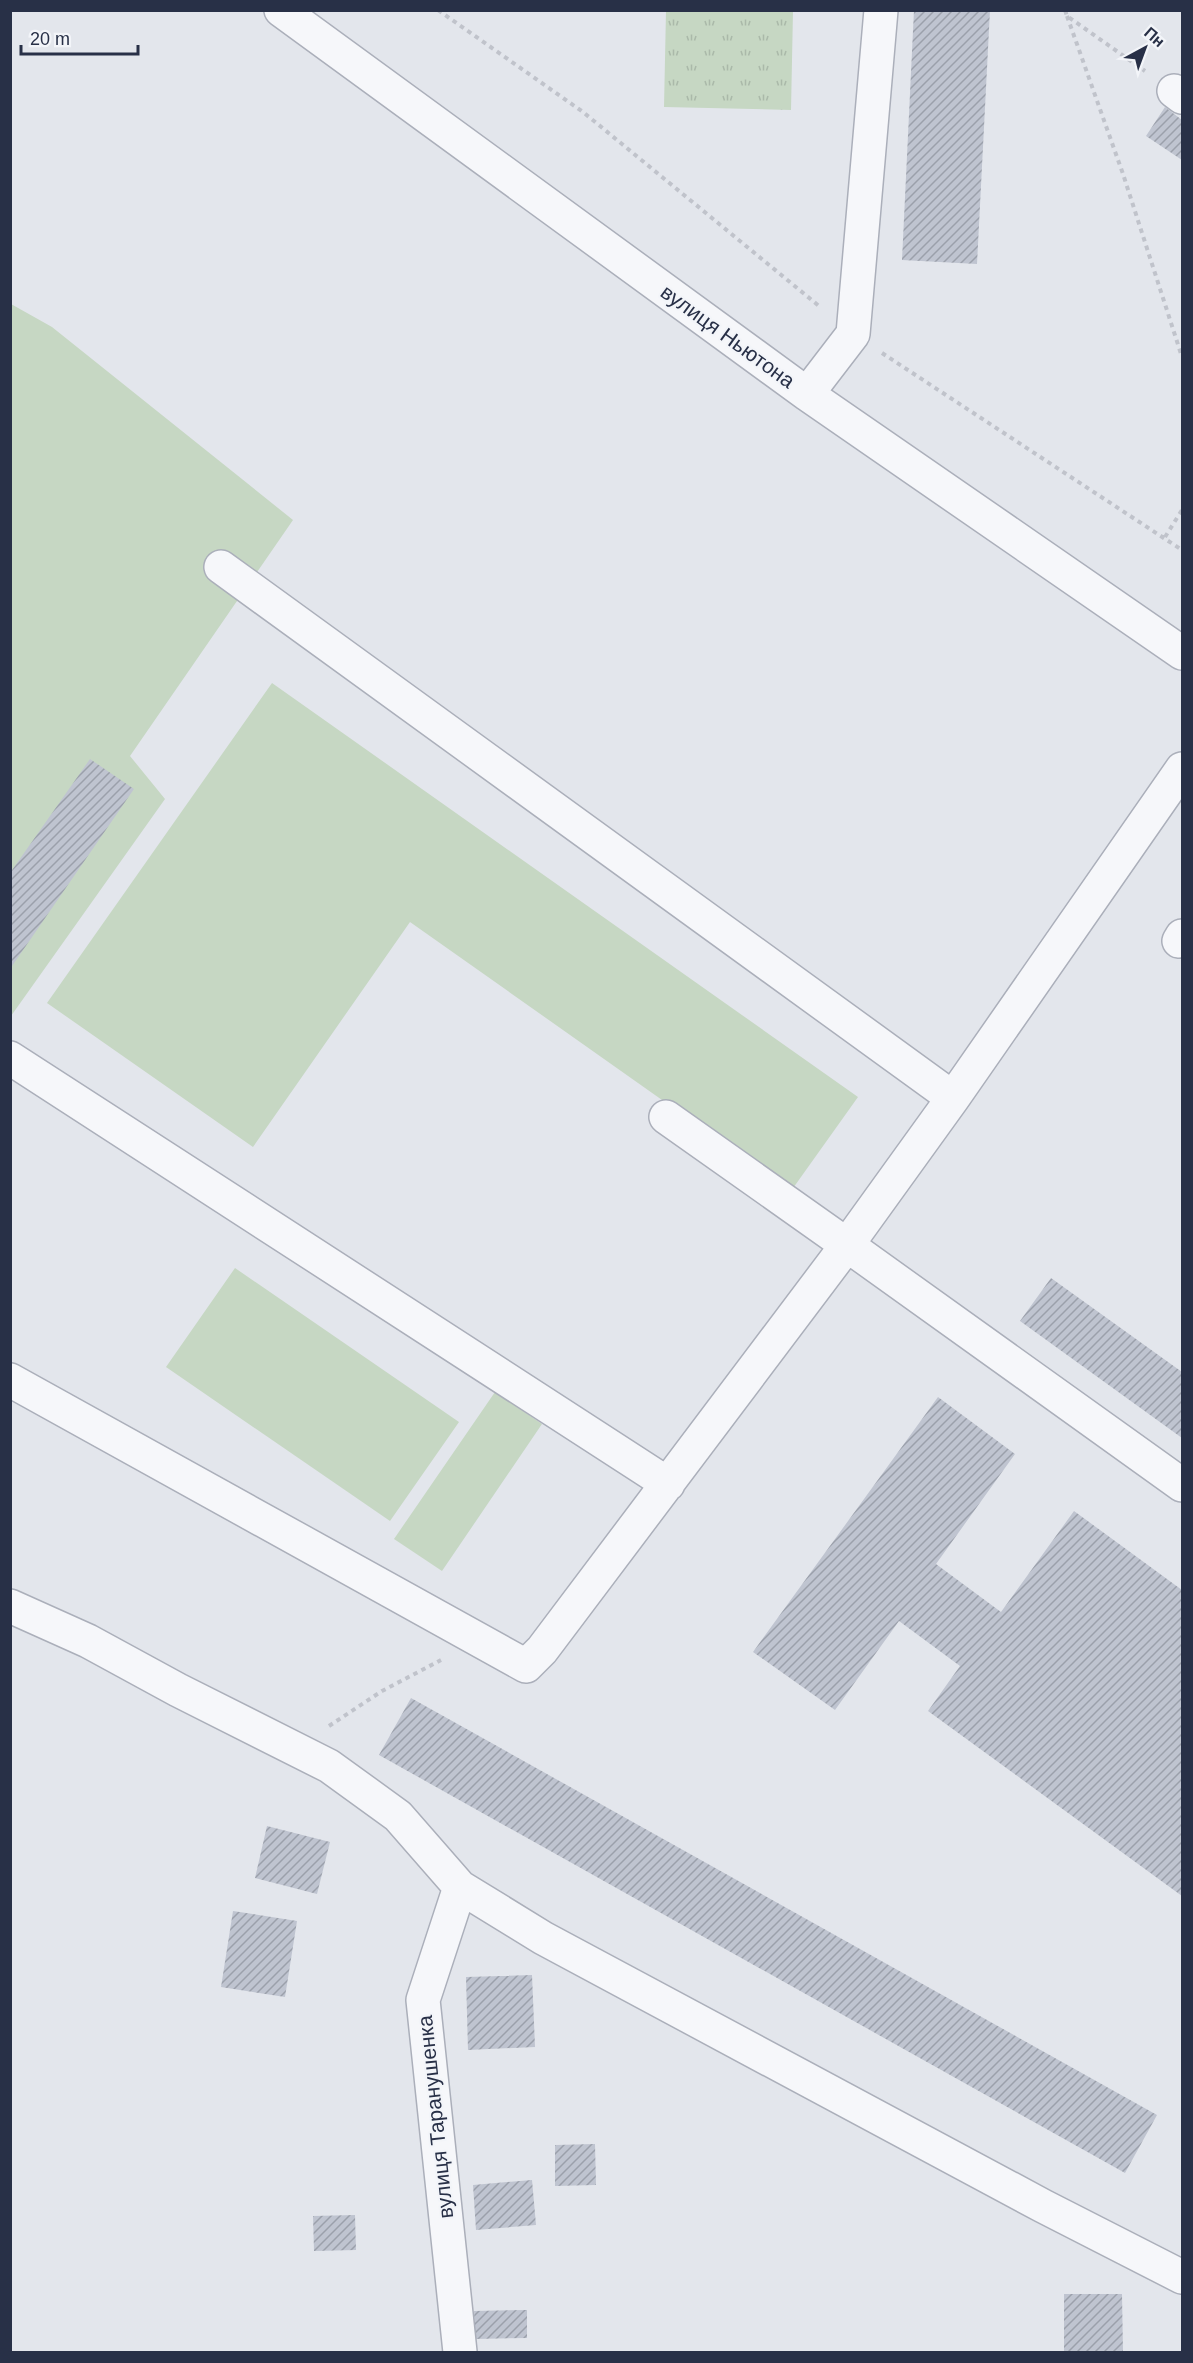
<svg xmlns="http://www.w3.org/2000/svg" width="1193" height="2363" font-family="Helvetica,sans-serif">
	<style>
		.grass { fill: #c6d7c3 }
		.park { fill: url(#park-tufts) }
		.building { fill: url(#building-hatch) }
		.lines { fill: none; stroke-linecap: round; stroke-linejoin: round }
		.minor-casing { stroke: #abafba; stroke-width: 36 }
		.path { stroke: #c0c3cb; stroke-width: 4; stroke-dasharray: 4.5 4.5; stroke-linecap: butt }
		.minor { stroke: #f6f7fa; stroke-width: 33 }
		.labels { text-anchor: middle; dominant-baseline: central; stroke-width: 4.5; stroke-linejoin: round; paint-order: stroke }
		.street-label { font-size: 21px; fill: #283047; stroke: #f3f5f9 }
	</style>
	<defs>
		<pattern id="park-tufts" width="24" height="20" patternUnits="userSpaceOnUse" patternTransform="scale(1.5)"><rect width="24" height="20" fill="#c6d7c3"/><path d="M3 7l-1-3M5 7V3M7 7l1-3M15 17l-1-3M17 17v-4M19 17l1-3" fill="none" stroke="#aab9a9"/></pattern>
		<pattern id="building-hatch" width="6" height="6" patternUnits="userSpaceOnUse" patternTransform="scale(1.5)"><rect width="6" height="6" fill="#bfc4d0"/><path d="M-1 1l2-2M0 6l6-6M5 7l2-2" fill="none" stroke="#9ba0ab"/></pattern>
	</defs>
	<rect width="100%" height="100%" fill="#e3e6ec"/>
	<path class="grass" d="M11 304 52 327 293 520 130 756 165 799 11 1016Z
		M272 683 858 1097 791 1191 410 922 253 1147 47 1003Z
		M235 1268 459 1422 390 1521 166 1367Z
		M495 1392 542 1424 442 1571 394 1539Z"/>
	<path class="park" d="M666 11H793L791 110 664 107Z"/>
	<path class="building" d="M914 10H990L977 264 902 260Z
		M1165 107 1182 120V160L1146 136Z
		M90 759 134 789 10 969V873Z
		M1051 1278 1182 1372V1438L1020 1321Z
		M938 1397 1015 1454 936 1564 1001 1612 1074 1511 1182 1590V1896L928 1711 960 1666 899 1621 835 1710 753 1652Z
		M411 1698 1157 2115 1125 2173 379 1755Z
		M267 1826 330 1842 317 1894 255 1878Z
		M233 1911 297 1921 285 1997 221 1987Z
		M532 1975 535 2047 468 2050 466 1977Z
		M595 2144 596 2185 555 2186V2145Z
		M532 2180 536 2225 476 2230 473 2185Z
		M355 2215 356 2250 314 2251 313 2216Z
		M1064 2294H1122L1123 2352H1064Z
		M527 2310V2338L475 2339 474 2311Z"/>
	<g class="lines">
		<g class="minor-casing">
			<path id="minor" d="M281 10 807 394 1182 653
				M1174 91 1182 97
				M807 394 853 334 881 10
				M221 567 953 1098
				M1179 941 1182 936
				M10 1058 668 1484
				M666 1117 847 1245 953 1098 1182 769
				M10 1380 526 1666 542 1650 847 1245 1182 1485
				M10 1606 88 1641 178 1690 329 1766 398 1816 460 1887 543 1938 1043 2206 1182 2277
				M460 1887 423 2000 460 2352"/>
		</g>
		<path class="path" d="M438 10 583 112 819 306
			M1065 10 1067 16 1145 71
			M1067 16 1123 174 1182 357
			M882 353 1182 550
			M1165 537 1182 510
			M329 1726 382 1691 441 1660"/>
		<use href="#minor" class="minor"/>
	</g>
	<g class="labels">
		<g class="street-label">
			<text transform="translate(728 336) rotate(36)">вулиця Ньютона</text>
			<text transform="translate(435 2117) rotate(-96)">вулиця Таранушенка</text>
		</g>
	</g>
	<rect width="1193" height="2363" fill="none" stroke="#283047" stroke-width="24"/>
	<g transform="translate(1145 48) rotate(41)" stroke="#f3f5f9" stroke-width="4.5" paint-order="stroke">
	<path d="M0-4.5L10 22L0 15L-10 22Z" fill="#283047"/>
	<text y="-9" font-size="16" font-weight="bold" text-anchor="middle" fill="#283047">Пн</text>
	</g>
	<path d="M21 45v9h117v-9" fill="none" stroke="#283047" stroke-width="3"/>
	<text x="30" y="45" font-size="18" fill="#283047" stroke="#f3f5f9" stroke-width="4.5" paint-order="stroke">20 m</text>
</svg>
